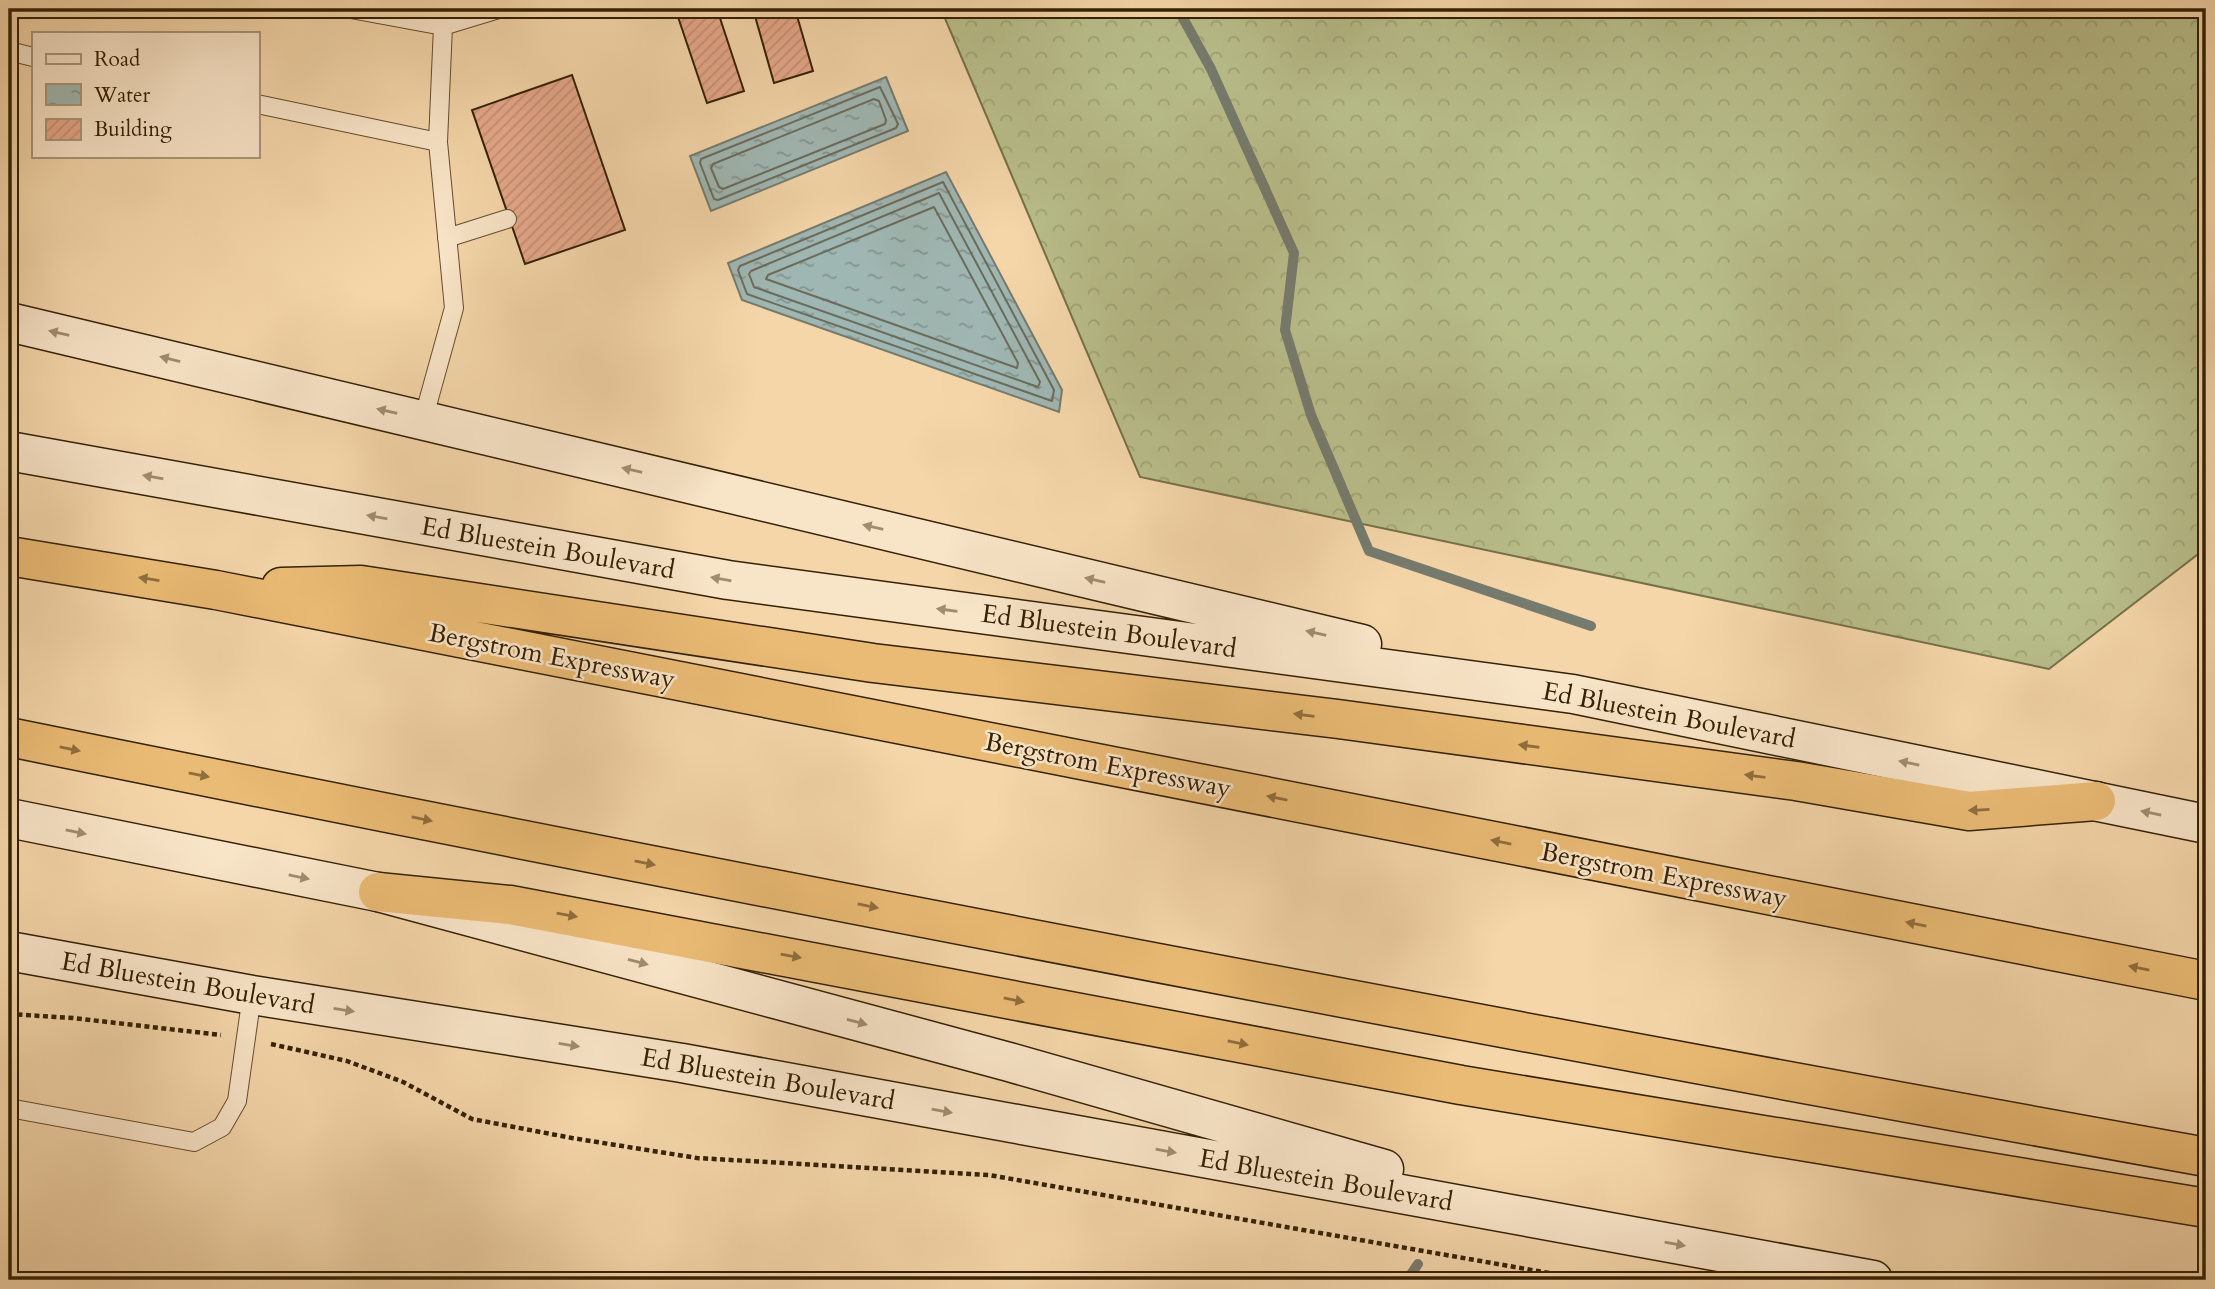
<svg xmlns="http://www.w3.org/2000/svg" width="2215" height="1289" font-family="Cardo,serif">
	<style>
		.forest { fill: url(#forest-crowns); stroke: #767047; stroke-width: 2 }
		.water { fill: url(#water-ripples); stroke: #757b6d; stroke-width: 2 }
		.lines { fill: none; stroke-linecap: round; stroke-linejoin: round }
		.shore { stroke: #6a6c5c; stroke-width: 2 }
		.stream { stroke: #757b6d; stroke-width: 10 }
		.building { fill: url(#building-hatch); stroke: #352104; stroke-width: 2 }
		.service-casing { stroke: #654e2d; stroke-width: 20 }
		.secondary-casing { stroke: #352104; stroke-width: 41 }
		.motorway-casing { stroke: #352104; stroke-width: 41 }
		.path { stroke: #352104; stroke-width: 4.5; stroke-dasharray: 5 3.5; stroke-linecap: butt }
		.service { stroke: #f8e4c7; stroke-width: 18 }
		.secondary { stroke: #f8e4c7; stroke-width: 38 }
		.motorway { stroke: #eabb74; stroke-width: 38 }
		.oneway { fill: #a08c6f }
		.oneway2 { fill: #906e3c }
		.labels { text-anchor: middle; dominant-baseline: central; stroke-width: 5; stroke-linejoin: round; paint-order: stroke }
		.street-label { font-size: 26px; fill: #352104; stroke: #f8e4c7 }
	</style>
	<defs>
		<pattern id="forest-crowns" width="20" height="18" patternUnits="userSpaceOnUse" patternTransform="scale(1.75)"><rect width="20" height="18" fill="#b8be8a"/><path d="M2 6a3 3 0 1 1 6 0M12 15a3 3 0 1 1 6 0" fill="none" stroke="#9fa375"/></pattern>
		<pattern id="water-ripples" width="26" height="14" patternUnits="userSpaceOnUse" patternTransform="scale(1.75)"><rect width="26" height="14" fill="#9fb7b3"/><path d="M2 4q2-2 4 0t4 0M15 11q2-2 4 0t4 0" fill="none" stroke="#82948f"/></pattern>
		<pattern id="building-hatch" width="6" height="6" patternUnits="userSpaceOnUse" patternTransform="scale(1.75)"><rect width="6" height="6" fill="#e5a889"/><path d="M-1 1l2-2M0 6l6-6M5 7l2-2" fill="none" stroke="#c59075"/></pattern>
	</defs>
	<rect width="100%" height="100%" fill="#f4d6a9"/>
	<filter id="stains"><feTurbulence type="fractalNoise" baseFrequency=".00286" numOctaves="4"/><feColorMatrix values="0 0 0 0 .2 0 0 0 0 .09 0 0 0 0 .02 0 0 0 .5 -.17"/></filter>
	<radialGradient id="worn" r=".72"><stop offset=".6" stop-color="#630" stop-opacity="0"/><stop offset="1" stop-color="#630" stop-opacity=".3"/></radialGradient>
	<path class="forest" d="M941 9H2206V548L2049 669 1140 477Z"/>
	<path class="water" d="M886 77 908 131 711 211 690 156Z
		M946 172 1062 390 1059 412 742 300 728 263Z"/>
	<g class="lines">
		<path class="shore" d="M880 87 898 124 896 128 718 200 714 199 700 163 701 159Z
			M874 99 879 101 886 120 885 124 723 189 719 187 711 168 713 164Z
			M943 182 1054 390 1052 401 747 294 738 270 740 266Z
			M939 193 1040 382 1038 387 754 287 749 274 751 271Z
			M934 207 1018 363 1017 368 766 279 768 275Z"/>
		<path class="stream" d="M1178 9 1211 69 1294 253 1285 330 1311 415 1369 551 1591 626
			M1407 1280 1418 1264"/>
	</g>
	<path class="building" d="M702 9H717L744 91 707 103 678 17Z
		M753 9H795L813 71 774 83Z
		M572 75 625 230 525 264 472 110Z"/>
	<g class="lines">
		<g class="service-casing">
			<path id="service" d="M351 9 443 26 499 9
				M9 51 33 57
				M257 104 438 142
				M447 238 507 219
				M423 420 454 308 438 142 443 26
				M9 1108 194 1142 222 1127 237 1101 252 995"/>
		</g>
		<g class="secondary-casing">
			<path id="secondary" d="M9 322 1362 644
				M9 451 728 580 1573 694 2206 824
				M9 818 378 892 1009 1062 1384 1169
				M9 951 252 995 682 1063 1873 1280"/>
		</g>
		<g class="motorway-casing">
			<path id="motorway" d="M9 556 216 590 2206 981
				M281 587 361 585 873 663 1338 719 1796 781 1969 811 2096 801
				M9 737C739 885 1472 1025 2206 1157
				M378 892 510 905 1461 1085 2206 1208"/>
		</g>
		<path class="path" d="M9 1014 73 1018 221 1035
			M271 1044 347 1061 403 1082 472 1119 572 1138 697 1158 989 1175 1589 1280"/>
		<use href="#service" class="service"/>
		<use href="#secondary" class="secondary"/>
		<use href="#motorway" class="motorway"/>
	</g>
	<defs><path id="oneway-solid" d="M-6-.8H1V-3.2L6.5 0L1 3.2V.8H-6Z" transform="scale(1.75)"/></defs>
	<g class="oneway">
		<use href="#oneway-solid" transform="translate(59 333) rotate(-167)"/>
		<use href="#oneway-solid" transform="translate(170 359) rotate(-166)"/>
		<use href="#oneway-solid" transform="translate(387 411) rotate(-167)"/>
		<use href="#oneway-solid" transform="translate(632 470) rotate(-167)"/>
		<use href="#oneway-solid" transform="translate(153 477) rotate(-170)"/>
		<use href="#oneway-solid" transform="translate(377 517) rotate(-170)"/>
		<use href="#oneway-solid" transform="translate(873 527) rotate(-167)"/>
		<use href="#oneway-solid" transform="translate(721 579) rotate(-170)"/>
		<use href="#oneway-solid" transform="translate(1095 580) rotate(-167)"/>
		<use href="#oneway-solid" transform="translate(947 610) rotate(-172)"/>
		<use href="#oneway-solid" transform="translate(1316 633) rotate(-167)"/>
		<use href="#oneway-solid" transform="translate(1909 763) rotate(-168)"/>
		<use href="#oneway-solid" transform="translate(2151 813) rotate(-168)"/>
		<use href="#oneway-solid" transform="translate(76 832) rotate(12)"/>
		<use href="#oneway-solid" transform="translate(299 877) rotate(11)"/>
		<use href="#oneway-solid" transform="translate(638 962) rotate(15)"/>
		<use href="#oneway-solid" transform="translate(344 1010) rotate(9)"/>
		<use href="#oneway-solid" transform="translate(857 1022) rotate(15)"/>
		<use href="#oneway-solid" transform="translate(569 1045) rotate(9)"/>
		<use href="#oneway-solid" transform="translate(942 1111) rotate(10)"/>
		<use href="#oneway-solid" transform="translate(1166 1151) rotate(10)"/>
		<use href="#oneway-solid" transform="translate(1675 1244) rotate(10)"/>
	</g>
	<g class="oneway2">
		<use href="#oneway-solid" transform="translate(149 579) rotate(-171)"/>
		<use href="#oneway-solid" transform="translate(1304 715) rotate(-173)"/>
		<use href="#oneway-solid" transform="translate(1529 746) rotate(-172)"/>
		<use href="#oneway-solid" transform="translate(70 749) rotate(12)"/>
		<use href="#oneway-solid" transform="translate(199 775) rotate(11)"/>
		<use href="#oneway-solid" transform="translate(1755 776) rotate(-173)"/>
		<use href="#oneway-solid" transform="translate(1277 798) rotate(-169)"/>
		<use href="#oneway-solid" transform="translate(1979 810) rotate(177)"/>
		<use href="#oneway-solid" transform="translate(422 819) rotate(11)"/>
		<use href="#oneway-solid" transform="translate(1501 842) rotate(-169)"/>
		<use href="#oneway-solid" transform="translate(645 863) rotate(11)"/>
		<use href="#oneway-solid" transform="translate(868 906) rotate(11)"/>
		<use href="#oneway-solid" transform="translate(567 915) rotate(10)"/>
		<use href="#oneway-solid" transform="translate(1916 924) rotate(-169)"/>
		<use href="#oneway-solid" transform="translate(791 956) rotate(10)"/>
		<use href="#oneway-solid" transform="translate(2139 968) rotate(-169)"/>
		<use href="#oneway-solid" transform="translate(1014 1000) rotate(11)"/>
		<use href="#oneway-solid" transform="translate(1238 1043) rotate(11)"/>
	</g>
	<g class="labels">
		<g class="street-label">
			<text transform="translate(548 548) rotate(10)">Ed Bluestein Boulevard</text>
			<text transform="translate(1109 631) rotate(8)">Ed Bluestein Boulevard</text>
			<text transform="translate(552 656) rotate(11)">Bergstrom Expressway</text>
			<text transform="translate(1669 715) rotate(11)">Ed Bluestein Boulevard</text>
			<text transform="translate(1108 765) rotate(11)">Bergstrom Expressway</text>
			<text transform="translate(1664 875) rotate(11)">Bergstrom Expressway</text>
			<text transform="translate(188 983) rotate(10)">Ed Bluestein Boulevard</text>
			<text transform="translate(768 1079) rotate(10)">Ed Bluestein Boulevard</text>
			<text transform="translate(1326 1180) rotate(10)">Ed Bluestein Boulevard</text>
		</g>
	</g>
	<rect width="2215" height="1289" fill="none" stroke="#f4d6a9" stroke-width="35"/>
	<rect x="10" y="10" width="2194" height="1268" fill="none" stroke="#352104" stroke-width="3.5"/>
	<rect x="18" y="18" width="2180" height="1254" fill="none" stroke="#352104" stroke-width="2"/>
	<rect x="32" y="32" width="228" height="126" fill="#f8e4c7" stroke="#aa9679" stroke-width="2"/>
	<rect x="46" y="54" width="35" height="10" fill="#f8e4c7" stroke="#aa9679" stroke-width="2"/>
	<text x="94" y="66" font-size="21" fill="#352104">Road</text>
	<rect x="46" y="84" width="35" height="21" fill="url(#water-ripples)" stroke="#aa9679" stroke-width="2"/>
	<text x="94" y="102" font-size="21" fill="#352104">Water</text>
	<rect x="46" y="119" width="35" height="21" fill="url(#building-hatch)" stroke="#aa9679" stroke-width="2"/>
	<text x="94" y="136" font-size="21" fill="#352104">Building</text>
	<rect width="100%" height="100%" filter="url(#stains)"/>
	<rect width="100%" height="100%" fill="url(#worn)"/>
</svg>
